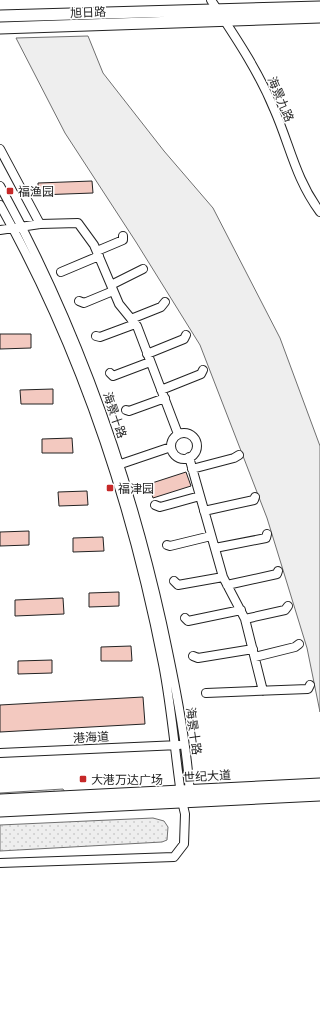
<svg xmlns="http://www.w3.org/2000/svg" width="320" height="1021" font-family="Montserrat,'Noto Sans SC',sans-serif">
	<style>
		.grass { fill: url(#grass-dots); stroke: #6f6f6f }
		.garden { fill: #eee; stroke: #6f6f6f }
		.building { fill: #f3c9c0; stroke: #222 }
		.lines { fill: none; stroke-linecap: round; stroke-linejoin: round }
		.minor-casing { stroke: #222; stroke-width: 10 }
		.major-casing { stroke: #222; stroke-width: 13 }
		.minor { stroke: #fff; stroke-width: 8 }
		.major { stroke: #fff; stroke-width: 11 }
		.poi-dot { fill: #c62828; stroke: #fff; stroke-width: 1.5 }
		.labels { text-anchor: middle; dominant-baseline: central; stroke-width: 3; stroke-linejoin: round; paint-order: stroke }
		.street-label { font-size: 12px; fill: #222; stroke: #fff }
		.poi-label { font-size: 12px; fill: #222; stroke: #fff; text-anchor: start }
	</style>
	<defs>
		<pattern id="grass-dots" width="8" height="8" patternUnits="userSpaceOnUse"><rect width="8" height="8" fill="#eee"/><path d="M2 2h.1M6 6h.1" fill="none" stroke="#ccc" stroke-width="1.8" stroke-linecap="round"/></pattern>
	</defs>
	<rect width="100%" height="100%" fill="#fff"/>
	<path class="grass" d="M63 789 65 792 0 796V793Z
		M153 818 164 821 168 827 167 840 162 842 0 851V825Z"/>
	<path class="garden" d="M88 36 103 73 164 151 213 208 280 338 320 446V712L307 648 267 518 200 345 136 242 65 133 16 38Z"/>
	<path class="building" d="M92 181 93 193 38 195V183Z
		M0 334H31V348L0 349Z
		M53 389V404H21L20 390Z
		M72 438 73 453H42V439Z
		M186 472 191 486 153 498 149 484Z
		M87 491 88 505 59 506 58 492Z
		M29 531V545L0 546V532Z
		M103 537 104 551 73 552V538Z
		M119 592V606L89 607V593Z
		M63 598 64 614 15 616V600Z
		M131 646 132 661H101V647Z
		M52 660V673L18 674V661Z
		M143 697 145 724 0 732V705Z"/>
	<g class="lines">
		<g class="minor-casing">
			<path id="minor" d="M211 0C234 35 258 70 274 109 290 145 295 178 320 212
				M0 149 40 224
				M0 186C75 323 128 470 162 623 174 679 186 737 190 794
				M0 205C79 346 132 505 163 664 172 710 175 755 182 801L185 814 184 844 174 857 0 863
				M0 230 40 224 78 223 94 245 119 304 137 326 178 434
				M97 251 123 240V236
				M61 272 99 256
				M111 285 143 269
				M79 301 84 303 113 291
				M131 319 161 307 165 302
				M96 336 100 337 135 324
				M147 354 184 339 186 335
				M110 373 113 376 150 362
				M161 390 201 374 203 370
				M126 410 129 411 165 398
				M171 446a13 13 0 1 1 26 0a13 13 0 1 1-26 0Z
				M189 457 223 577 245 619 263 691
				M115 466 171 447
				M192 469 234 458 239 455
				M155 505 160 507 200 496
				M204 511 254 500 255 497
				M167 545 170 546 211 536
				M215 548 266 538 267 534
				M174 581 178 585 223 577
				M227 585 277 574 278 571
				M185 618 188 621 241 610
				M245 619 285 610 288 606
				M193 656 198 658 253 649
				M255 657 295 647 299 644
				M206 693 308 689 310 685
				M0 753 179 745"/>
		</g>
		<g class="major-casing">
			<path id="major" d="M0 16 320 7
				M0 28 320 17
				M0 800 320 784
				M0 811 320 795"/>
		</g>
		<use href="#minor" class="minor"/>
		<use href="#major" class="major"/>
	</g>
	<g class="poi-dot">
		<rect x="6" y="187" width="8" height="8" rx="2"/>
		<rect x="106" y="484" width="8" height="8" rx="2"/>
		<rect x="79" y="775" width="8" height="8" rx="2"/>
	</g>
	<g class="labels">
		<g class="street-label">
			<text transform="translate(88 12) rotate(-2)">旭日路</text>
			<text transform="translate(281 99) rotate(67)">海景九路</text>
			<text transform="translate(115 415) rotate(71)">海景十路</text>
			<text transform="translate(194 731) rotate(82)">海景十路</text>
			<text transform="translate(91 737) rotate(-3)">港海道</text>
			<text transform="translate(207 776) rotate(-3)">世纪大道</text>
		</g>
		<g class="poi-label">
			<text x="18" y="191">福渔园</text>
			<text x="118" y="488">福津园</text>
			<text x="91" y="779">大港万达广场</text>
		</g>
	</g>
</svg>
